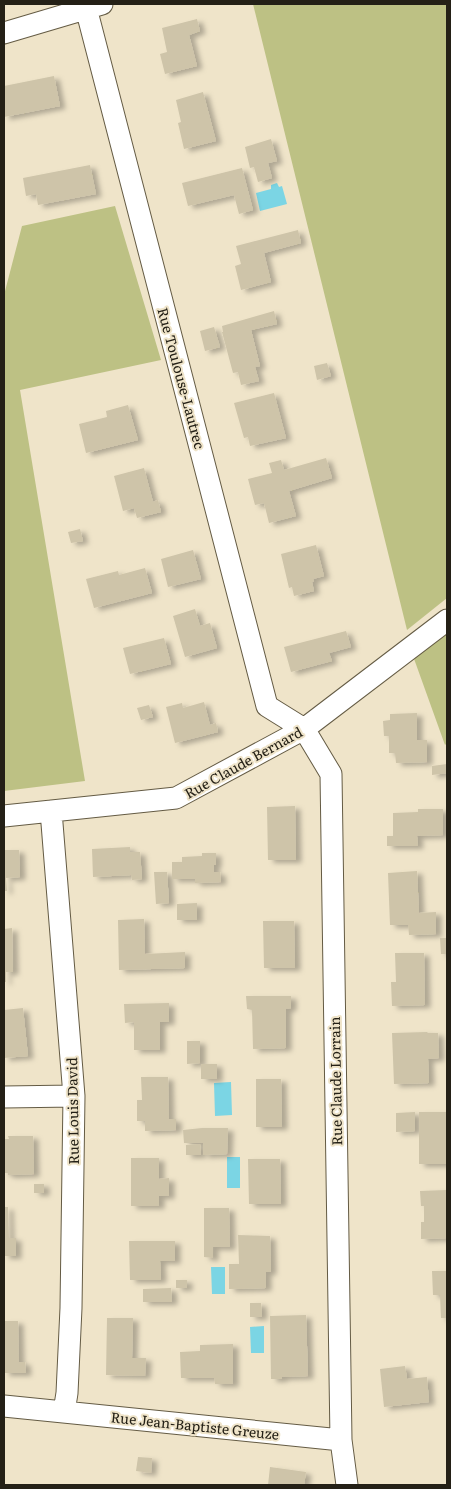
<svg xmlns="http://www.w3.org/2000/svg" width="451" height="1489" font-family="Literata,serif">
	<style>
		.green { fill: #bdc184 }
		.water { fill: #7bd5e4 }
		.building { fill: #cec4a9; filter: url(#shadow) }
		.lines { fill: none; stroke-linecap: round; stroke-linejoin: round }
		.minor-casing { stroke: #645b44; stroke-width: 23 }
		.minor { stroke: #fff; stroke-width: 21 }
		.labels { text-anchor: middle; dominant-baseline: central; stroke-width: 4; stroke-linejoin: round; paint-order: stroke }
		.street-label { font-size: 14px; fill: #242016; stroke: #efe4c9 }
	</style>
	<defs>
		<filter id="shadow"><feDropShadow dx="5.5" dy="3" stdDeviation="2.5" flood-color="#0004"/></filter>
	</defs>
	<rect width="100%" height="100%" fill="#efe4c9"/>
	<path class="green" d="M253 4H447V598L407 630Z
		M115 206 161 360 20 390 85 781 4 791V295L22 226Z
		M447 633V743L445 745 413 656Z"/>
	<path class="water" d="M277 183 279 187 282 186 287 204 260 211 256 193 271 189V185Z
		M231 1082 232 1115 215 1116 214 1083Z
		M227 1157H240V1188H227Z
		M211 1267H225V1294H212Z
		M264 1326V1353H251L250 1327Z"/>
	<path class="building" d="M197 19 200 31 189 35 197 66 165 74 160 54 167 52 162 28Z
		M54 76 60 106 4 117V86Z
		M203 92 216 141 184 149 178 123 181 122 176 100Z
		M271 139 277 161 268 163 272 178 258 182 254 167 250 168 245 147Z
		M90 165 96 194 38 205 36 194 26 196 23 178Z
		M242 168 253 210 239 214 234 195 188 206 182 183Z
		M298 230 301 243 264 253 271 282 241 290 235 266 241 264 236 246Z
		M274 311 277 324 251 330 260 366 255 367 259 381 241 385 238 372 233 373 222 332H223L222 326Z
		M214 327 220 347 205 351 200 331Z
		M327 363 331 376 317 380 314 366Z
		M274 393 286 438 250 446 248 437 244 438 234 403Z
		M128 405 138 440 86 453 79 424 107 417 106 411Z
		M326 458 332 478 289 491 296 516 269 523 264 503 255 505 248 479 272 473 269 463 281 460 284 470Z
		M144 468 153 502 158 500 161 512 137 518 134 508 123 511 114 476Z
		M80 529 83 541 71 543 68 532Z
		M316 545 324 576 313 579 314 581 312 582 314 591 294 596 292 587 289 588 281 554Z
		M193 550 201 579 168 587 161 559Z
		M145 568 152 593 94 608 86 579 118 571 119 575Z
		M195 609 200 626 210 623 217 648 185 657 173 616Z
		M346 631 351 647 329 653 332 661 291 672 284 647Z
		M164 638 171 664 130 674 123 648Z
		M204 702 210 725 216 723 218 732 175 743 166 707 182 703 183 708Z
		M149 705 153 717 141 720 137 708Z
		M417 713V740H427V762L396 763 395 753H389V736H384L383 721 390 720V714Z
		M447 764V773L432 775V766Z
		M295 806 296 860H268L267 807Z
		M418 809H443V835L417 836 418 846H387V836H393V813L418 812Z
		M130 847V852H140L142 879 132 880 131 875 93 877 92 849Z
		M5 850H19L20 877 6 878 7 891H4Z
		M202 853H216V865H214V872H220L221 882 195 883V879H172V862H182V857L202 856Z
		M417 871 419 913 436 912V934L409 935 408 925H390L388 873Z
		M154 872H167L169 903 156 904Z
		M197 903V920H177V904Z
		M144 919 145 954 185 952V968L119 970 118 920Z
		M263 921H294L295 968H264Z
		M12 928 13 972H6V982H4V929Z
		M440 938H447V954H441Z
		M395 953H424L425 1005 392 1006 391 982H396Z
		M246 996H291V1008L286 1009V1048L253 1049 252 1010 247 1009Z
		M169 1003V1022H160V1050H134V1022L125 1023 124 1004Z
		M23 1008 28 1056 4 1058V1010Z
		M427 1032 428 1033H438L439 1058 428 1059 429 1083 394 1084 392 1033Z
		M187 1041H200V1063L187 1064Z
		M201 1064H217V1079H201Z
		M141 1077H168L169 1119H176V1130L145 1131V1121H137V1100H142Z
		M256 1079H281L282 1127H256Z
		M415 1112V1131L396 1132V1113Z
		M419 1112H447V1164H419Z
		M202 1128H228L227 1154 203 1155V1143H184L183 1130Z
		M8 1136H33L34 1174 8 1175V1173H4V1139H9Z
		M200 1144 201 1155H186V1145Z
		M131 1158H159V1179L169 1178V1196H159V1206H131Z
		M248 1159H280L281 1204H249Z
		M34 1184H44V1193H34Z
		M447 1190V1238L421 1239V1222H424V1206H421L420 1191Z
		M4 1207H8L9 1238H16V1256H4Z
		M204 1208H229L230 1247H213V1258L204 1257Z
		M238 1235 270 1236 271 1272H266V1288L229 1289V1264H239Z
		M129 1241H175V1261H160L161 1280H130Z
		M432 1271H447V1318H441L440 1295H433Z
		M176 1280H187V1288H176Z
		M171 1288 172 1302H143V1289Z
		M250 1303H261L262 1317H250Z
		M306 1315 308 1376 282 1377V1379H271L270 1316Z
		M107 1318H133L132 1358H146L145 1376 106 1375Z
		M4 1321H18L19 1362H25L26 1373H4Z
		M233 1344V1384H215L214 1378H181L180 1352 200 1351V1345Z
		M405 1366 407 1379 427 1377 429 1402 384 1407 380 1369Z
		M138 1457 152 1458 151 1473 136 1471Z
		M270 1467 306 1472 304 1485H268Z"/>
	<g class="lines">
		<g class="minor-casing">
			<path id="minor" d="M86 8 267 706 304 729 331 774 341 1440
				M4 33 102 4
				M51 811 74 1096 71 1308 67 1393 64 1412
				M4 816 176 798 304 729 447 620
				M4 1097 74 1096
				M4 1406 341 1440 347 1485"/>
		</g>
		<use href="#minor" class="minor"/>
	</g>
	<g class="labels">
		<g class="street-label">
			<text transform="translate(182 378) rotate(75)">Rue Toulouse-Lautrec</text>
			<text transform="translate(243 762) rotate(-29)">Rue Claude Bernard</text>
			<text transform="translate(335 1081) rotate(-91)">Rue Claude Lorrain</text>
			<text transform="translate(72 1111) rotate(-91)">Rue Louis David</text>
			<text transform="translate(195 1425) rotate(6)">Rue Jean-Baptiste Greuze</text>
		</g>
	</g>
	<rect width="451" height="1489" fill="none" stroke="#242016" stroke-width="10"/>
</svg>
